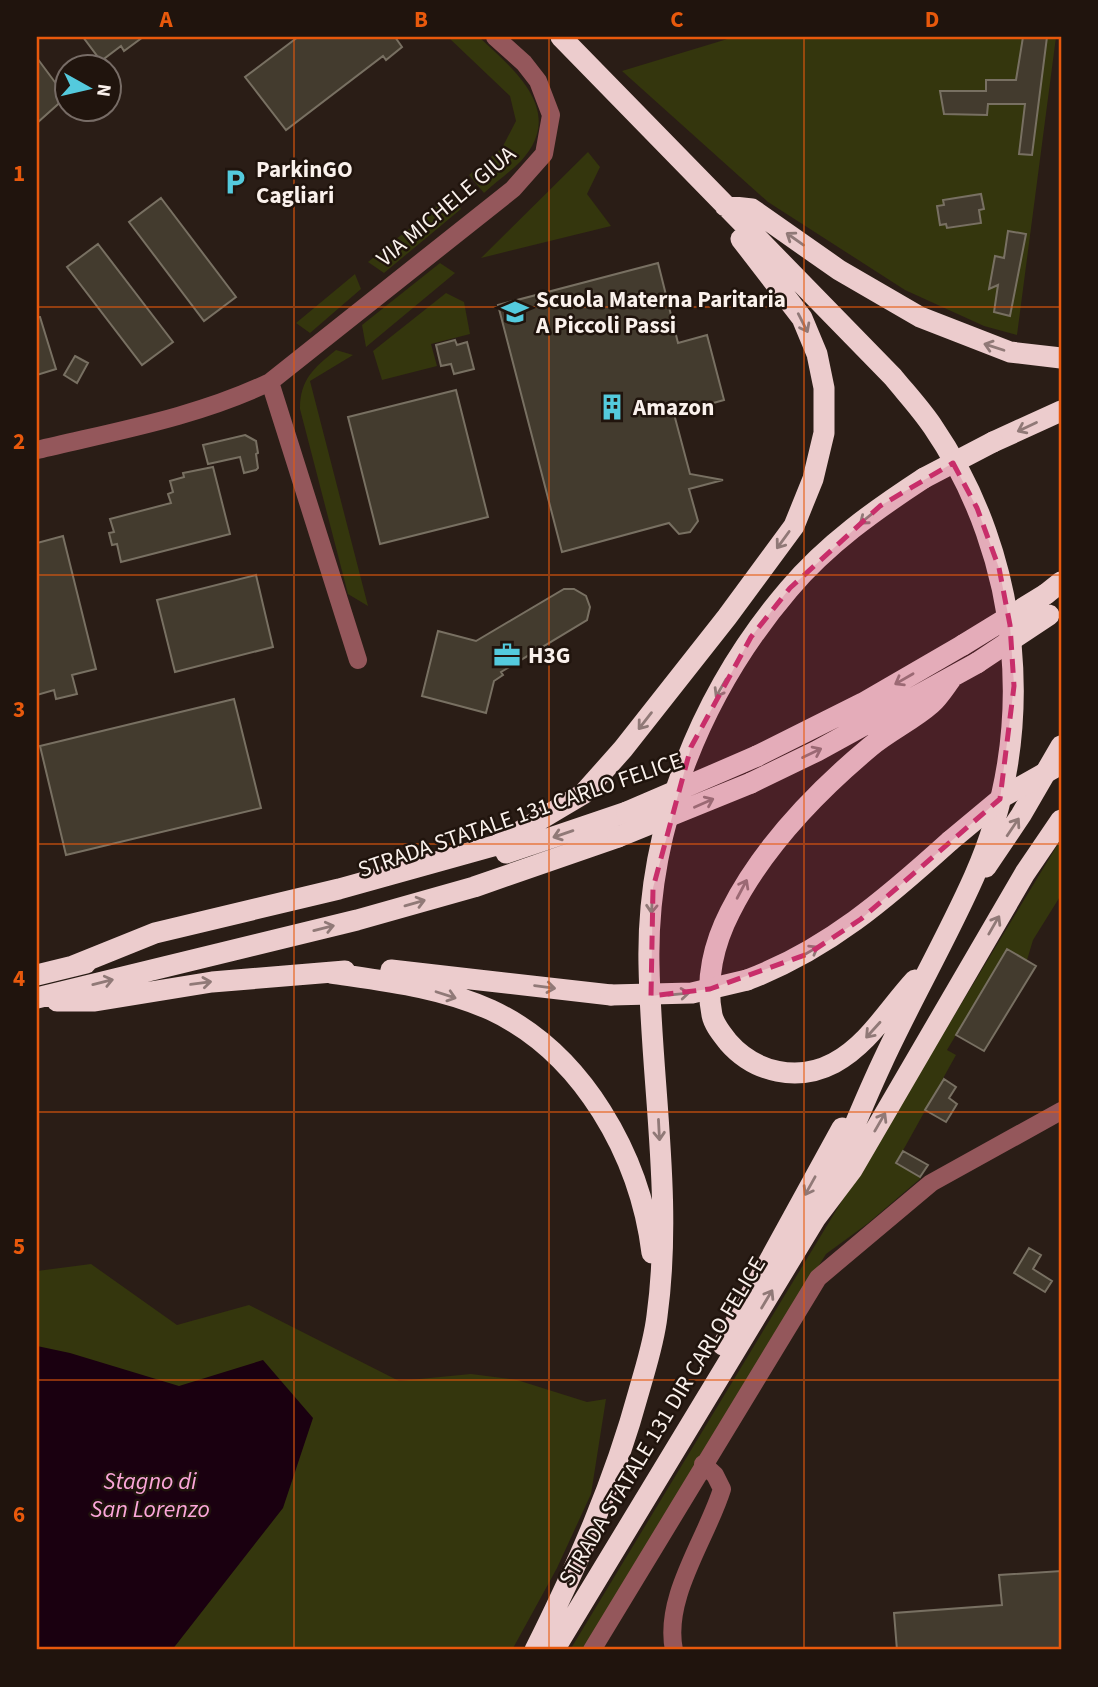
<svg xmlns="http://www.w3.org/2000/svg" width="1098" height="1687" font-family="'Source Sans 3',sans-serif">
	<style>
		.green { fill: #34360d }
		.water { fill: #1a0010 }
		.building { fill: #433b2e; stroke: #787062; stroke-width: 2 }
		.lines { fill: none; stroke-linecap: round; stroke-linejoin: round }
		.minor { stroke: #94575b; stroke-width: 18 }
		.highway { stroke: #eccccd; stroke-width: 21 }
		.highway-bridge { stroke: #eccccd; stroke-width: 21 }
		.oneway { stroke: #907977 }
		.marked { fill: #c82e6a; fill-opacity: 0.2; stroke: #c82e6a; stroke-width: 5; stroke-dasharray: 14 9; stroke-linejoin: round }
		.grid { fill: none; stroke: #e8590c; stroke-width: 2; stroke-opacity: 0.55 }
		.labels { text-anchor: middle; dominant-baseline: central; stroke-width: 5; stroke-linejoin: round; paint-order: stroke }
		.poi-label { font-size: 23px; font-weight: bold; fill: #faf1ec; stroke: #20140d; text-anchor: start }
		.street-label { font-size: 23px; fill: #faf1ec; stroke: #20140d }
		.water-label { font-size: 24px; font-style: italic; fill: #fca6d9; stroke: #20140d }
		.neatline { fill: none; stroke: #e8590c; stroke-width: 2.5 }
		.grid-label { font-size: 23px; text-anchor: middle; font-weight: bold; fill: #e8590c }
	</style>
	<rect width="100%" height="100%" fill="#2a1d16"/>
	<path class="green" d="M448 37H479C513 69 567 111 521 161 510 172 496 182 484 193L469 175 502 148 516 121 510 96Z
		M734 37H1056L1017 335 984 326 905 290 768 202 622 71Z
		M588 152 600 167 587 194 611 226 481 258Z
		M453 193 461 209 384 273 368 262Z
		M440 263 455 273 366 347 362 325Z
		M355 274 361 289 310 333 296 323Z
		M446 293 464 302 470 334 431 344 437 366 382 380 373 351Z
		M336 350 353 355 310 381 368 606 348 594 300 409C300 379 314 368 336 350Z
		M1061 839V895L1033 940 1027 960 1007 950 947 1050 956 1055 896 1163 921 1178 867 1224 826 1254 583 1650H570Z
		M91 1264 177 1325 249 1305 399 1381 471 1374 517 1380 587 1402 606 1399 591 1494 557 1568 512 1650H37V1271Z"/>
	<path class="water" d="M37 1346 70 1353 179 1386 263 1360 313 1418 283 1508 172 1650H37Z"/>
	<path class="building" d="M83 37H143L124 51 121 46 101 61Z
		M298 37H395L402 47 386 60 383 56 286 130 245 77Z
		M1023 37H1047L1032 155 1019 154 1025 104H988L987 115 944 114 940 91H986V80H1016Z
		M37 58 66 97 37 123Z
		M981 194 984 209 979 210 981 223 947 228 946 224 940 225 937 206 944 205 943 200Z
		M161 198 236 297 204 321 129 222Z
		M1008 231 1026 234 1010 316 994 312 998 285 989 289 995 256 1004 258Z
		M98 244 173 342 142 365 67 267Z
		M658 263 678 343 707 335 724 400 674 414 690 474 723 480 689 489 698 521 690 532 679 534 669 523 562 552 498 305Z
		M37 317H40L56 369 37 375Z
		M455 340 457 345 467 342 474 369 454 374 451 364 441 366 436 345Z
		M75 356 88 363 77 383 64 375Z
		M456 390 488 517 380 544 348 417Z
		M245 435 256 441 258 453 256 454 258 468 256 470 244 473 240 457 208 464 203 445Z
		M213 467 230 534 121 562 117 544 112 545 109 533 114 532 110 519 171 503 168 494 173 492 170 481 184 477 183 473Z
		M63 536 96 669 72 675 77 694 56 699 54 690 37 695V543Z
		M256 575 273 647 175 672 157 600Z
		M564 589H574L586 596 590 607 587 620 501 672 503 675 494 681 486 713 422 696 438 631 476 641Z
		M234 699 261 808 66 855 40 746Z
		M1007 949 1036 966 984 1051 956 1035Z
		M944 1079 956 1087 949 1098 957 1104 946 1122 925 1110Z
		M903 1151 928 1165 920 1177 896 1163Z
		M1029 1248 1041 1255 1033 1269 1052 1281 1045 1292 1014 1273Z
		M1061 1571V1650H897L894 1613 1002 1605 999 1575Z"/>
	<g class="lines">
		<path class="minor" d="M270 382 358 660
			M37 450C116 431 197 417 270 382L513 189 544 154 551 115 538 81 524 63 495 37
			M592 1650 818 1278 931 1183 1061 1111
			M674 1650C663 1597 707 1538 722 1489L715 1475 703 1464"/>
		<path class="highway" d="M561 37 893 377C906 393 921 409 933 427 1022 557 1039 733 974 877 946 940 911 1000 882 1063 858 1114 838 1167 815 1219
			M725 206 752 209 839 270 920 317 1010 352 1061 358
			M993 442 1061 411
			M1046 594 1061 582
			M757 756 863 703 963 645
			M751 783 817 751 977 663
			M506 853 627 812
			M986 867 1021 815 1061 746
			M73 966 155 933 339 889 497 845 583 794 623 749 727 617 794 526 813 479 824 433V388L817 354 802 318 741 239
			M391 970 611 995
			M331 973C385 981 440 987 491 1010 583 1053 640 1156 652 1253
			M37 975 86 963
			M747 980C827 950 887 898 950 841
			M915 980C889 1008 869 1044 834 1063 798 1082 755 1073 728 1042 722 1034 714 1025 712 1015 705 980 714 943 730 912 762 848 815 793 870 747 889 731 913 720 931 704 939 697 945 687 951 679
			M37 998 357 920 474 887 618 837
			M57 1001H95L212 982 345 971
			M723 1345 842 1128
			M535 1650C577 1566 614 1483 639 1391 646 1366 654 1342 657 1316 673 1199 651 1082 649 965 646 828 701 692 789 589 827 544 875 510 924 478
			M554 1650 815 1219 852 1170 1025 873 1061 820"/>
		<path class="highway-bridge" d="M924 478 993 442
			M963 645 1046 594
			M977 663 1049 615
			M627 812 757 756
			M618 837 751 783
			M950 841 1004 796 1061 764
			M611 995 692 993 747 980"/>
	</g>
	<defs><path id="oneway-shaft" d="M-6 0H5M1.5-3L5.5 0L1.5 3" fill="none" stroke-width="1.6" stroke-linecap="round" stroke-linejoin="round" transform="scale(1.75)"/></defs>
	<g class="oneway">
		<use href="#oneway-shaft" transform="translate(795 239) rotate(-145)"/>
		<use href="#oneway-shaft" transform="translate(803 323) rotate(63)"/>
		<use href="#oneway-shaft" transform="translate(994 347) rotate(-162)"/>
		<use href="#oneway-shaft" transform="translate(1027 427) rotate(155)"/>
		<use href="#oneway-shaft" transform="translate(868 517) rotate(141)"/>
		<use href="#oneway-shaft" transform="translate(783 540) rotate(126)"/>
		<use href="#oneway-shaft" transform="translate(904 679) rotate(150)"/>
		<use href="#oneway-shaft" transform="translate(721 688) rotate(120)"/>
		<use href="#oneway-shaft" transform="translate(645 721) rotate(128)"/>
		<use href="#oneway-shaft" transform="translate(812 753) rotate(-26)"/>
		<use href="#oneway-shaft" transform="translate(704 803) rotate(-24)"/>
		<use href="#oneway-shaft" transform="translate(1013 827) rotate(-56)"/>
		<use href="#oneway-shaft" transform="translate(563 834) rotate(161)"/>
		<use href="#oneway-shaft" transform="translate(742 889) rotate(-62)"/>
		<use href="#oneway-shaft" transform="translate(415 903) rotate(-16)"/>
		<use href="#oneway-shaft" transform="translate(652 903) rotate(93)"/>
		<use href="#oneway-shaft" transform="translate(994 925) rotate(-60)"/>
		<use href="#oneway-shaft" transform="translate(324 928) rotate(-14)"/>
		<use href="#oneway-shaft" transform="translate(809 952) rotate(-30)"/>
		<use href="#oneway-shaft" transform="translate(103 982) rotate(-14)"/>
		<use href="#oneway-shaft" transform="translate(201 983) rotate(-8)"/>
		<use href="#oneway-shaft" transform="translate(545 987) rotate(7)"/>
		<use href="#oneway-shaft" transform="translate(679 994) rotate(-6)"/>
		<use href="#oneway-shaft" transform="translate(446 995) rotate(18)"/>
		<use href="#oneway-shaft" transform="translate(873 1030) rotate(132)"/>
		<use href="#oneway-shaft" transform="translate(880 1122) rotate(-60)"/>
		<use href="#oneway-shaft" transform="translate(659 1130) rotate(87)"/>
		<use href="#oneway-shaft" transform="translate(810 1186) rotate(119)"/>
		<use href="#oneway-shaft" transform="translate(767 1299) rotate(-59)"/>
	</g>
	<path class="marked" d="M953 463 977 508 999 568 1010 625 1014 686 1000 799 861 919 808 954 710 989 651 996 653 888 691 747 751 637 790 588 880 506Z"/>
	<path class="grid" d="M294 37V1650M549 37V1650M804 37V1650M37 307H1061M37 575H1061M37 844H1061M37 1112H1061M37 1380H1061"/>
	<defs>
		<g id="parking-bare" transform="scale(2.1)"><path d="M-3.5-5.5H1a3.5 3.5 0 0 1 0 7H-1V5.5H-3.5ZM-1-3.4V-.6H.8a1.4 1.4 0 0 0 0-2.8Z" fill="#54cadd" stroke="#20140d" stroke-width="2.5" paint-order="stroke"/></g>
		<g id="school-bare" transform="scale(2.1)"><path d="M0-5L7-2L0 1L-7-2ZM-4 1L0 2.5L4 1V4Q0 6-4 4Z" fill="#54cadd" stroke="#20140d" stroke-width="2.5" paint-order="stroke"/></g>
		<g id="building-bare" transform="scale(2.1)"><path d="M-4-6H4V6H1V3H-1V6H-4ZM-2.5-4.3h1.7v1.8h-1.7ZM.8-4.3h1.7v1.8H.8ZM-2.5-1h1.7V.8h-1.7ZM.8-1h1.7V.8H.8Z" fill="#54cadd" stroke="#20140d" stroke-width="2.5" paint-order="stroke"/></g>
		<g id="office-bare" transform="scale(2.1)"><path d="M-6-3h4V-5.5h4V-3h4V5H-6ZM-1-4.5V-3h2v-1.5ZM-6 0V1H6V0Z" fill="#54cadd" stroke="#20140d" stroke-width="2.5" paint-order="stroke"/></g>
	</defs>
	<g fill-rule="evenodd">
		<use href="#parking-bare" x="235" y="182"/>
		<use href="#school-bare" x="515" y="312"/>
		<use href="#building-bare" x="612" y="407"/>
		<use href="#office-bare" x="507" y="655"/>
	</g>
	<g class="labels">
		<g class="poi-label">
			<text x="256" y="169">ParkinGO<tspan x="256" dy="26">Cagliari</tspan></text>
			<text x="536" y="299">Scuola Materna Paritaria<tspan x="536" dy="26">A Piccoli Passi</tspan></text>
			<text x="633" y="407">Amazon</text>
			<text x="528" y="655">H3G</text>
		</g>
		<g class="street-label">
			<text transform="translate(446 206) rotate(-40)">VIA MICHELE GIUA</text>
			<text transform="translate(520 815) rotate(-19)">STRADA STATALE 131 CARLO FELICE</text>
			<text transform="translate(662 1421) rotate(-59)">STRADA STATALE 131 DIR CARLO FELICE</text>
		</g>
		<g class="water-label">
			<text x="150" y="1481">Stagno di<tspan x="150" dy="28">San Lorenzo</tspan></text>
		</g>
	</g>
	<rect width="1098" height="1687" fill="none" stroke="#20140d" stroke-width="77"/>
	<g transform="translate(88 88) rotate(98)"><circle r="33" fill="#20140d" stroke="#776c66" stroke-width="2"/>
	<path d="M0-5L12 26L0 18L-12 26Z" fill="#54cadd"/>
	<text y="-10" font-size="19" font-weight="bold" text-anchor="middle" fill="#faf1ec">N</text>
	</g>
	<rect x="38" y="38" width="1022" height="1610" class="neatline"/>
	<g class="grid-label">
		<text x="166" y="27">A</text>
		<text x="421" y="27">B</text>
		<text x="677" y="27">C</text>
		<text x="932" y="27">D</text>
		<text x="19" y="181">1</text>
		<text x="19" y="449">2</text>
		<text x="19" y="717">3</text>
		<text x="19" y="986">4</text>
		<text x="19" y="1254">5</text>
		<text x="19" y="1522">6</text>
	</g>
</svg>
